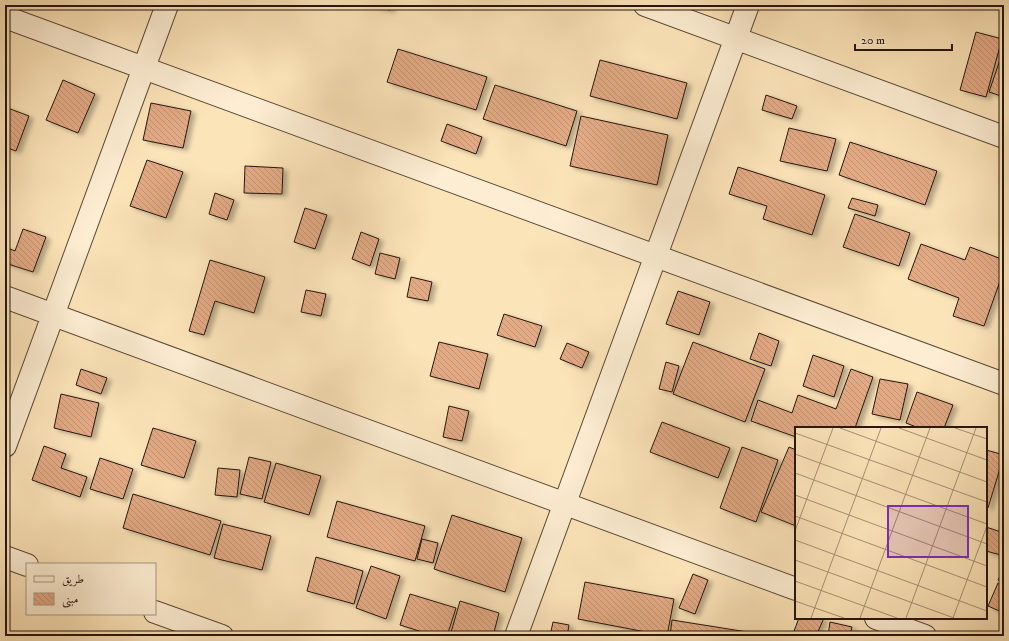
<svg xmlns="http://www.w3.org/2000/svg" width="1009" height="641" font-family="'IM FELL DW Pica',Amiri,serif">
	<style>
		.building { fill: url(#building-back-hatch); stroke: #27150c; filter: url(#shadow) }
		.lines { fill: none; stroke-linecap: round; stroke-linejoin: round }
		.minor-casing { stroke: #5c4937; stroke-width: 24 }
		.minor { stroke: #fdedd2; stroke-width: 22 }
		.inset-road { fill: none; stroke: #a79174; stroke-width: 1 }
		.view { fill: #7b2cbf; fill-opacity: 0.15; stroke: #7b2cbf; stroke-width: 2 }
		.inset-edge { fill: none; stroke: #27150c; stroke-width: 2 }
	</style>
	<defs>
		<pattern id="building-back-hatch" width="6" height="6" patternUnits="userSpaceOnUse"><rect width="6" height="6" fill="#e2aa85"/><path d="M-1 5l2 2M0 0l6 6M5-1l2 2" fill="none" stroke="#c29172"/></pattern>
		<filter id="shadow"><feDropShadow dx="4.5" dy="2.5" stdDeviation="2" flood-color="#0004"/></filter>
	</defs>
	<rect width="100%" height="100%" fill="#fce4b9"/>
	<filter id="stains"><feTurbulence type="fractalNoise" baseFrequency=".005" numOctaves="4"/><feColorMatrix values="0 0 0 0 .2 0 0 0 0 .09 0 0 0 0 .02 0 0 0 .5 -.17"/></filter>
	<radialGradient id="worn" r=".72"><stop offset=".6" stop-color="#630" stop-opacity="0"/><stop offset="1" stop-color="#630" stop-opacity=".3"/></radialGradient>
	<path class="building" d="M370 5H391L390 10Z
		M976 32 1002 39 986 97 960 90Z
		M1004 48V97L989 92Z
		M398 49 487 77 476 110 387 82Z
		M600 60 687 83 677 119 590 96Z
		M63 80 95 94 78 133 46 120Z
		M495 85 577 111 566 146 483 119Z
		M766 95 797 106 792 119 762 110Z
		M151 103 191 111 183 148 143 140Z
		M5 107 29 116 16 151 5 147Z
		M581 116 668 135 657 185 570 166Z
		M447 124 482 137 476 154 441 141Z
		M789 128 836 139 827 171 780 161Z
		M850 142 937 171 925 205 839 175Z
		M147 160 183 172 166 218 130 206Z
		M245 166 283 168 282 194 244 193Z
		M738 167 825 195 812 235 763 219 767 206 729 194Z
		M215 193 234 200 227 220 209 214Z
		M852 198 878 205 875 216 848 208Z
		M305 208 327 215 315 249 294 242Z
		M855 214 910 233 899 266 843 247Z
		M23 229 46 237 33 272 5 263V247L15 251Z
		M361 232 379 239 370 266 352 259Z
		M921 244 965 260 970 247 1004 260V270L984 326 953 316 959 298 908 279Z
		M380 253 400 258 395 279 375 274Z
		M210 260 265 277 254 313 215 301 204 335 189 331Z
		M411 277 432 282 428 301 407 297Z
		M306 290 326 294 321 316 301 312Z
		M678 291 710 302 699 335 666 324Z
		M504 314 542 326 535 347 497 335Z
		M759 333 779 341 771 366 750 359Z
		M439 342 488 354 479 389 430 376Z
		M693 342 765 369 745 422 673 394Z
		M567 343 589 352 582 368 560 359Z
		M813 355 844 366 834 397 803 386Z
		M666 362 679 366 672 392 659 389Z
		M81 369 107 378 101 394 76 385Z
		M851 369 873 377 855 428H796V437L751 421 758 400 792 413 798 395 836 409Z
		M880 379 908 384 900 420 872 414Z
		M917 392 953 405 944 428H919L906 423Z
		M61 394 99 403 91 437 54 428Z
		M449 406 469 411 462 441 443 437Z
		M662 422 730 448 718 478 650 452Z
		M153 428 196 441 184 478 141 465Z
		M44 446 66 454 61 468 87 477 80 497 32 480Z
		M742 447 778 460 756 522 720 508Z
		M789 447 796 450V526L761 512Z
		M986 450 1004 455 988 508 986 507Z
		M249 457 271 462 262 499 240 494Z
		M100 458 133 469 123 499 90 489Z
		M276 463 321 476 309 515 264 502Z
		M218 468 240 470 237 497 215 495Z
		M133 494 221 521 210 555 123 528Z
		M337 501 425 526 415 561 327 537Z
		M452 515 522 538 505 592 434 569Z
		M223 524 271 536 262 570 214 558Z
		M986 527 1004 533V544L1001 555 986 551Z
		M422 539 438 543 433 563 417 559Z
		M316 557 363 571 354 604 307 591Z
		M371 566 400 576 386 619 356 608Z
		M1004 568V583L998 580Z
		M693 574 708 580 695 614 679 608Z
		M585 582 674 599 667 636 578 619Z
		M998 583 1004 585V613L988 606Z
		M410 594 456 608 447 636H435L400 625Z
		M460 601 499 613 493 636H450Z
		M799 618H824L816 636H806L794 631Z
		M672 620 760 634 759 636H670Z
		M553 622 569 625 567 636H550Z
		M830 622 852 627 850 636H828Z"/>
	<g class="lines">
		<g class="minor-casing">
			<path id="minor" d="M645 5 1004 137
				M5 17 1004 384
				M5 297 796 589
				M5 446 167 5
				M5 557 27 565
				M155 612 222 636
				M876 618 925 636
				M516 636 748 5"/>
		</g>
		<use href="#minor" class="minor"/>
	</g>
	<g transform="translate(795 427)">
		<rect width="192" height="192" fill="#fce4b9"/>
		<path class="inset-road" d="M45 1 192 55M104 1 192 33M160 1 192 12M0 6 192 75M0 27 192 97M0 46 192 117M0 68 192 139M0 89 192 160M0 104 38 1M0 113 192 184M0 133 159 191M0 154 102 191M0 174 49 191M16 191 86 1M65 191 135 1M111 191 181 1M158 191 192 99"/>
		<path class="view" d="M93 79H173V130H93Z"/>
		<rect width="192" height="192" class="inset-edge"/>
	</g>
	<rect width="1009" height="641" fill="none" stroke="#fce4b9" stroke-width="20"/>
	<rect x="6" y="6" width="997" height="629" fill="none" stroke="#27150c" stroke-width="2"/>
	<rect x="10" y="10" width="989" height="621" fill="none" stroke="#27150c"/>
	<rect x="26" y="563" width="130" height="52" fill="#fdedd2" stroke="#a79783"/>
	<rect x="34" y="576" width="20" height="6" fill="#fdedd2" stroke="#a79783"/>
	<text x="62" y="583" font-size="12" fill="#27150c">طريق</text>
	<rect x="34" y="593" width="20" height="12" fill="url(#building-back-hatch)" stroke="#a79783"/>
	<text x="62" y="603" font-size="12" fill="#27150c">مبنى</text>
	<path d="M855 44v6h97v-6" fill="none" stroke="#27150c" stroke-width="2"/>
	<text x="861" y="44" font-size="12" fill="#27150c" stroke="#fdedd2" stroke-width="3" paint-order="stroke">20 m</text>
	<rect width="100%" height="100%" filter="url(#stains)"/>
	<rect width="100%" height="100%" fill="url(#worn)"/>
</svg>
